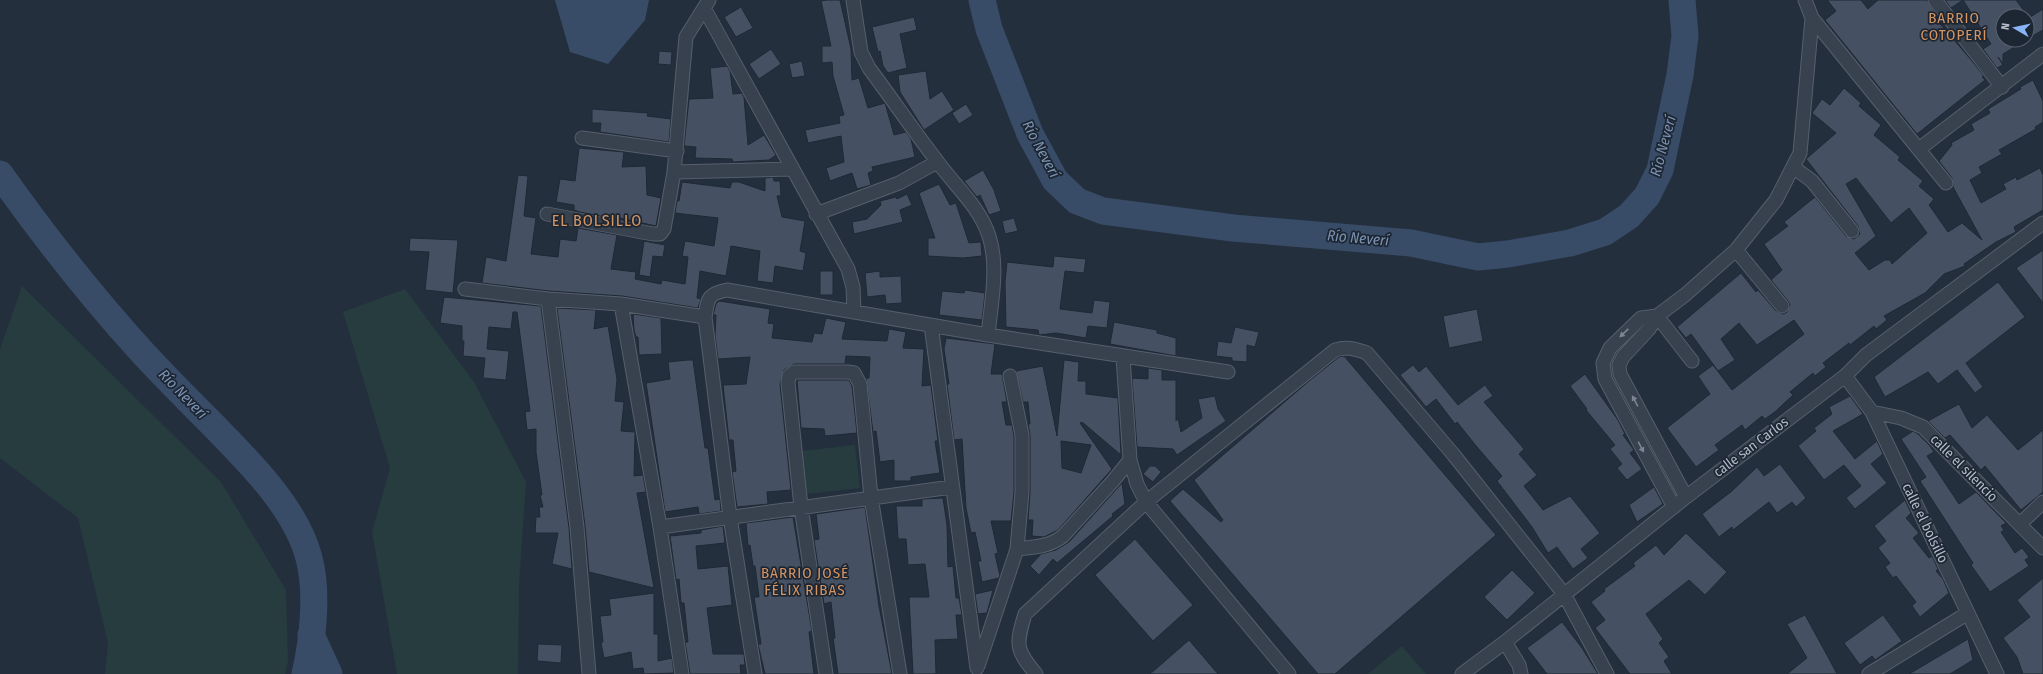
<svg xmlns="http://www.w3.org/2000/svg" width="2043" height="674" font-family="'Fira Sans Condensed',sans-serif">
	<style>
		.green { fill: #263c3f }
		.water { fill: #394c67 }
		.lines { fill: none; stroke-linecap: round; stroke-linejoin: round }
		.river { stroke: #394c67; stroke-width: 27 }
		.building { fill: #455162; stroke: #1f2835; fill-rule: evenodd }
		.street-casing { stroke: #565f6c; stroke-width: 15 }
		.street { stroke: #38414e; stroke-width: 13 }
		.oneway { fill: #7c8592 }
		.labels { text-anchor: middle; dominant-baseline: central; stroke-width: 3.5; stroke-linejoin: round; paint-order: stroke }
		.street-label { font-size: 14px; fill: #b4bcc9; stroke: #1d2633 }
		.neighbourhood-label { font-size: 15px; letter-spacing: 1px; fill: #d59563; stroke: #1d2633 }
		.water-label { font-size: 15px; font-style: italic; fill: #7c92b1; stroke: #1d2633 }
		.quarter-label { font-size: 16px; letter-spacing: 1px; fill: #d59563; stroke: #1d2633 }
	</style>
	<rect width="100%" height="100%" fill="#242f3e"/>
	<path class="green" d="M22 286 221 482 286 590 288 662 285 674H105L108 643 78 518 0 458V349Z
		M405 289 474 382 526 482 519 584 518 674H397L372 532 390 468 343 312Z
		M855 445 860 488 807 494 802 451Z
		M1402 646 1426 674H1368Z"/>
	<path class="water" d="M555 0H649L645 20 608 64 570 52Z"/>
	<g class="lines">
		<path class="river" d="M982 0 989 29 1030 134 1055 180 1077 201 1103 211 1233 228 1411 243 1478 257 1508 254 1570 243 1605 232 1629 216 1647 196 1660 170 1680 75 1685 36 1682 0
			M0 174C44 236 91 296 142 352 166 378 190 402 215 427 250 463 296 508 309 558 318 592 313 640 305 674
			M311 635 329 674"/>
	</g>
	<path class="building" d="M827 0H840L851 49 852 80 859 78 868 108 885 103 894 135 906 132 911 139 915 157 872 167 873 171 868 173 871 185 857 189 852 173 830 181 826 168 844 162 841 136 808 143 805 130 840 123 839 116 844 115 833 76 832 62 822 63V46H831L821 1Z
		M1827 0H1861L1868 9 1878 0H1927L1938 17 1935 18 1967 55 1984 76 1982 77 1985 80 1917 134 1825 20 1836 11Z
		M1945 0H2016L2028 16H2003V40H2026L2003 54V64L1998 57 2003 65 1997 68 1983 49 1991 44 1963 0 1951 8Z
		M741 7 753 28 736 37 724 17Z
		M2043 9V30L2027 39V19Z
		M914 17 917 30 900 34 907 68 888 73 883 66 880 51 878 52 872 27Z
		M771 49 781 64 759 79 749 64Z
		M659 51 672 52 671 65 658 64Z
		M802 61 805 76 792 78 789 64Z
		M727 66 730 71 733 94 742 93 744 97 748 145 764 135 776 155 769 160 733 162 732 159 695 158 696 147 684 146 689 99 713 98 710 68Z
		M926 71 930 99 942 91 954 110 924 130 900 92 898 75Z
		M2033 80 2043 101V122L2035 127 2036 129 1999 150 2002 154 1979 167 1982 173 1970 180 1981 203 2006 189 2003 184 2016 177 2017 180 2040 168 2043 175V210L2014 227 2016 232 1996 242 1964 264 1965 266 1944 274 1925 293 1884 316 1887 320 1876 329 1874 326 1850 345 1849 343 1823 363 1826 367 1815 376 1813 373 1790 392 1793 395 1776 411 1765 419 1762 416 1745 430 1742 425 1715 445 1719 450 1696 467 1667 428 1710 394 1698 376 1713 365 1732 390 1804 334 1794 320 1757 345 1739 323 1721 339 1735 360 1718 371 1691 334 1686 338 1677 327 1741 273 1756 292 1758 290 1776 311 1783 314 1787 312 1790 305 1788 301 1771 280 1782 270 1764 244 1788 226 1784 222 1815 197 1846 236 1854 239 1860 234 1858 226 1806 159 1836 133 1812 113 1822 99 1830 105 1844 88 1861 103 1859 106 1881 125 1874 135 1900 157 1898 160 1923 181 1919 186 1934 199 1929 205 1948 232 1962 223 1982 240 1953 187 1952 178 1939 161 1952 145 1951 143 1974 130 1971 124 1990 113 1988 109 2021 89 2020 87ZM1856 178 1891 223 1909 208 1927 233 1892 264 1890 260H1885L1869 270 1855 253 1876 236 1846 184Z
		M966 104 973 115 959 124 952 113Z
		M592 109 648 113 647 116 671 119 669 142 600 132 601 123H592Z
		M579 148 624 152 622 167 646 166 647 195 661 198 656 226 620 218V220L580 212 574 210V205L556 202 560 179 575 181Z
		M983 170 994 190 1001 211 989 215 980 195 977 197 964 181Z
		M518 175 528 176 524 216 536 218 531 254 558 257 560 239 576 241 578 228 617 235 611 269 636 272 635 279 661 284 662 280 685 284 688 257 682 256 685 241 714 246 718 218 675 213 677 201H679L682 182 730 188 732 182H739L765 191V178L773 177 774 181H780L781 196H777L782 217 805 221 800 251 806 253 803 271 775 266 773 283 757 281 760 251 731 246 726 276 700 271 697 298 701 299 698 308 622 296 549 291 482 283 486 257 506 261Z
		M939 184 950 205 956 203 969 243 981 242 982 256 963 258 928 256V238H935L919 193Z
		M907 194 912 205 900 210 903 222 854 234 852 222 867 219 881 205 880 201 896 197 897 199Z
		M1014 218 1018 231 1005 234 1002 221Z
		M410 238 458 240 453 293 425 290 429 252 409 251Z
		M644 241 665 245 663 257 653 256 650 277 639 275Z
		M2043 250V303L2016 268Z
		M1054 256 1086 259 1084 273 1065 271 1060 309 1092 313 1094 300 1110 302 1107 328 1088 326 1086 338 1056 333 1039 335 1038 330 1006 327 1005 282 1007 262 1053 267Z
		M820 271H833V295H820Z
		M880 271V277L901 276 902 303 886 304 885 295 867 297 865 273Z
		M1998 282 2025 317 1966 363 1983 387 1975 393 1957 370 1938 384 1928 372 1885 397 1874 377Z
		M965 290 985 293 982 320 939 315 942 291 964 293Z
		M444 297 541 306 569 528 572 569 552 564 558 533H535L536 517H540L539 507H543L540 495H542L536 452V429L527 430 525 412 530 411 517 312H513L511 329 489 327 487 349 509 351 506 380 483 378 485 358 463 356 464 341H462V326L440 323Z
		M719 301 770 309 768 323 774 324 772 338 812 342 814 333 822 334 826 318 846 322 842 339 887 341 889 329 906 332 903 348 924 349 922 386 931 385 938 441H935L940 473 911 477V481H894V460L880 462 876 431 873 432 866 378H869L870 357 846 356 845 364H794L784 370 780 384 791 490 767 492 768 504 737 507 732 472 736 471 733 440H729L723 385 746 384 750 357 718 359 715 336 716 315H713L716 304Z
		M557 308 596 310 594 329 608 326 617 379 615 401 624 402 621 431 635 432 634 476 643 475 646 492 637 493 654 588 589 572 585 526Z
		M1477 309 1483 341 1449 348 1443 316Z
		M633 314 661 318 662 354 639 355 638 337H636L634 330Z
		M1114 322 1157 330V333L1176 338V356L1110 344Z
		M1235 327 1259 332 1255 347 1247 345V362L1232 361V358L1216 356 1218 341 1231 343Z
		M946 338 995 344 991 374H1002L1007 402H1002L1006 425H1012L1014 436V492L1011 521H991L998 553 995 554 1000 576 999 578 982 582 978 561H981L975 532 971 533 966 508 962 439 954 440 947 384H949L944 349Z
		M1344 356 1496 535 1335 674H1318L1170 501 1183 489 1221 522 1223 520 1194 480 1309 381 1339 357Z
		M688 360H693L705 448H708L715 500 720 499 721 511 699 514 698 507 665 512 646 383 670 379 668 362Z
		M1064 360 1079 362 1078 381H1086V394L1118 398 1121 455 1082 422 1080 423 1112 469 1058 530 1044 537 1032 536 1033 520H1028L1030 492V435L1028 424H1030L1028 402H1023L1016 371 1043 366 1057 436ZM1061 441 1091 445 1081 473 1062 468Z
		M1413 365 1419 372 1426 366 1458 405 1485 385 1493 396 1484 402 1524 449 1519 454 1537 475 1524 486 1543 510 1570 496 1600 533 1581 549 1588 558 1573 569 1557 547 1548 553 1532 527 1497 481 1502 476 1477 447 1457 422 1455 424 1436 399 1426 407 1400 375Z
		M1148 368 1162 370V380H1176V421L1178 418 1181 432 1202 418 1198 399 1215 396 1218 409 1226 421 1177 455 1173 449 1137 447 1132 378 1148 379Z
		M1585 374 1618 420 1625 434 1623 435 1634 450 1630 453 1642 469 1627 480 1617 468 1622 464 1610 449 1615 445 1586 410 1587 409 1570 386Z
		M797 380H849L852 386 857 433 825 436 824 429 801 428Z
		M1850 396 1863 414 1833 431 1855 459 1877 441 1883 454 1871 464 1887 483 1855 509 1846 498 1861 486 1844 465 1824 480 1798 446 1816 431 1814 428 1832 414 1829 407Z
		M1959 404 1972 428 1987 415 2018 450 2043 430V492L2021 510 1985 466 1981 470 1950 435 1945 438 1928 421Z
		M1913 431 1918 434 1930 446 1934 452 1927 456 1959 504 1976 492 2006 523 2001 526 2004 530 2001 532 2015 553 2022 548 2029 557 2025 560 2029 566 1990 592 1971 565 1973 563 1920 481 1926 477 1901 439Z
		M1780 464 1806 498 1796 507 1792 502 1777 513 1769 502 1733 530 1732 527 1719 537 1702 514 1732 491 1757 467 1764 476Z
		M1150 466H1155L1161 472 1153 482 1143 474Z
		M1122 483 1125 504 1112 514 1113 516 1057 563 1053 559 1039 575 1030 566 1041 554 1056 550 1069 542Z
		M1654 487 1663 504 1637 522 1629 505Z
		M943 498 947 525 948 567 953 566 956 598H959L962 615H956L958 639 935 640 936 674H913L909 597H929L925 564 908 565 906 539H898L896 506H922V499Z
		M1905 500 1911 513 1906 518 1919 533 1913 538 1929 558 1932 556 1938 569 1936 571 1943 579 1949 593 1920 617 1912 606 1916 602 1896 576 1893 578 1885 567 1890 563 1878 548 1886 541 1874 526Z
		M865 507 879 606 892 674H838L833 638H835L831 602 824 604 814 540 819 539 816 514Z
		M793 517 812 631 809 632 814 674H765L758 644H761L754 597H759L755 566H753L750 545 748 546 746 523Z
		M723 526 725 543 696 546 698 569 728 566 732 605 707 608 713 654H744L745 665H740L741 674H690L685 642H688L684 603H681L679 579 676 580 670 536 701 533V530Z
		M1686 533 1727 572 1705 595 1689 580 1646 614 1663 639 1659 643 1669 657 1664 661 1672 674H1630L1595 628 1605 620 1591 602 1605 591 1604 589 1635 566 1633 563 1656 545 1664 555Z
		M1135 539 1193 605 1153 641 1095 575Z
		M1512 570 1535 593 1507 620 1484 597Z
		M2043 578V674H2023L2017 657 2003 638 2030 617 2017 600Z
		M993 590 987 613 978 614 975 594Z
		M654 593V634H658V661L672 658 674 673 644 674 643 668 633 669 631 652 604 658 601 643 603 642 600 616 611 615 609 599Z
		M1805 615 1828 657 1837 674H1787L1807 658 1787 624Z
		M1883 615 1902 641 1875 660 1872 656 1860 665 1844 643Z
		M1562 622 1582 648 1598 674H1547L1527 648Z
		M1968 639 1973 660 1950 674H1909Z
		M1189 640 1218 674H1150Z
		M538 644 562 645 561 663 537 661Z"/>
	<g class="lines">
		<g class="street-casing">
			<path id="street" d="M853 0 861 52 869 68C892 99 914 131 937 161 954 185 980 207 989 236 999 266 991 304 988 335
				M1935 0 2002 87
				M704 8 848 269 853 287 854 312
				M1812 18 1946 183
				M582 138 677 151
				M1919 149 2043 54
				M1793 167 1812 181 1852 231
				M674 172 792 169
				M547 214 653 234H660L664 229 674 172 686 37 709 0
				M816 214 899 183 937 162
				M1736 250 1782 306
				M465 289 548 299
				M621 304 660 527 682 674
				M1657 316 1641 318 1610 348 1603 363 1605 379 1674 507
				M1657 316 1692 361
				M931 325 977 668
				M1123 357 1130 460 1137 484 1146 502 1289 674
				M1845 376 1872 412 1997 674
				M1872 412 1901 418 1923 427 2043 548
				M1686 497 1620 374 1619 365 1623 357 1649 329 1657 316 1685 295 1736 250 1776 200 1800 153 1812 18 1805 0
				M2020 524 2043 502
				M660 527 952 487
				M1017 549C1034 547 1049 547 1063 536L1113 481 1130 460
				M1505 642 1519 665 1521 674
				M978 666 1017 549 1022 492V435L1010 376
				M589 674 577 527 548 299 621 304 705 317
				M755 674 730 517 705 317C708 299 707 294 727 290L988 335 1228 372
				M826 674 801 507 788 383 789 376 794 372H848L854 373 860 384 871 497 900 674
				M1036 674C1015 649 1016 644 1025 614L1146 502 1335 350C1347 346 1355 349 1367 353L1453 454 1564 594 1607 674
				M1462 674 1505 642 1686 497 1845 376 1866 355 2043 223
				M1869 674 1968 613"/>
		</g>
		<use href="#street" class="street"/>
	</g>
	<defs><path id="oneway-solid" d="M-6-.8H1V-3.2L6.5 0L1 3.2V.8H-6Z"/></defs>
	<g class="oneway">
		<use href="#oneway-solid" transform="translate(1624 333) rotate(136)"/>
		<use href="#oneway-solid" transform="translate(1635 401) rotate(-118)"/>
		<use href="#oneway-solid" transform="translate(1641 447) rotate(62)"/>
	</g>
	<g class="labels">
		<g class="street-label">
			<text transform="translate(1751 447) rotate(-37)">calle san Carlos</text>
			<text transform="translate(1964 468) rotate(45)">calle el silencio</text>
			<text transform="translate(1925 523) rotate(64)">calle el bolsillo</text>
		</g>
		<g class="neighbourhood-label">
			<text x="1954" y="18">BARRIO<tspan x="1954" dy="17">COTOPERÍ</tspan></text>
			<text x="805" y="573">BARRIO JOSÉ<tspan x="805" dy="17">FÉLIX RIBAS</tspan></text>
		</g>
		<g class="water-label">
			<text transform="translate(1663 146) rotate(-75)">Río Neverí</text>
			<text transform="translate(1041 149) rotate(62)">Río Neverí</text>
			<text transform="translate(1358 238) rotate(5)">Río Neverí</text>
			<text transform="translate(183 394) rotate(46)">Río Neverí</text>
		</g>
		<g class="quarter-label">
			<text x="597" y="220">EL BOLSILLO</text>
		</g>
	</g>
	<g transform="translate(2015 28) rotate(279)"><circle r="19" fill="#1d2633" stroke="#59626f"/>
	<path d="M0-3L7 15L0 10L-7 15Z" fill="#8ab4f8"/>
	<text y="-6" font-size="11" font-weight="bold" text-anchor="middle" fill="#b4bcc9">N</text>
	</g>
</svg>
